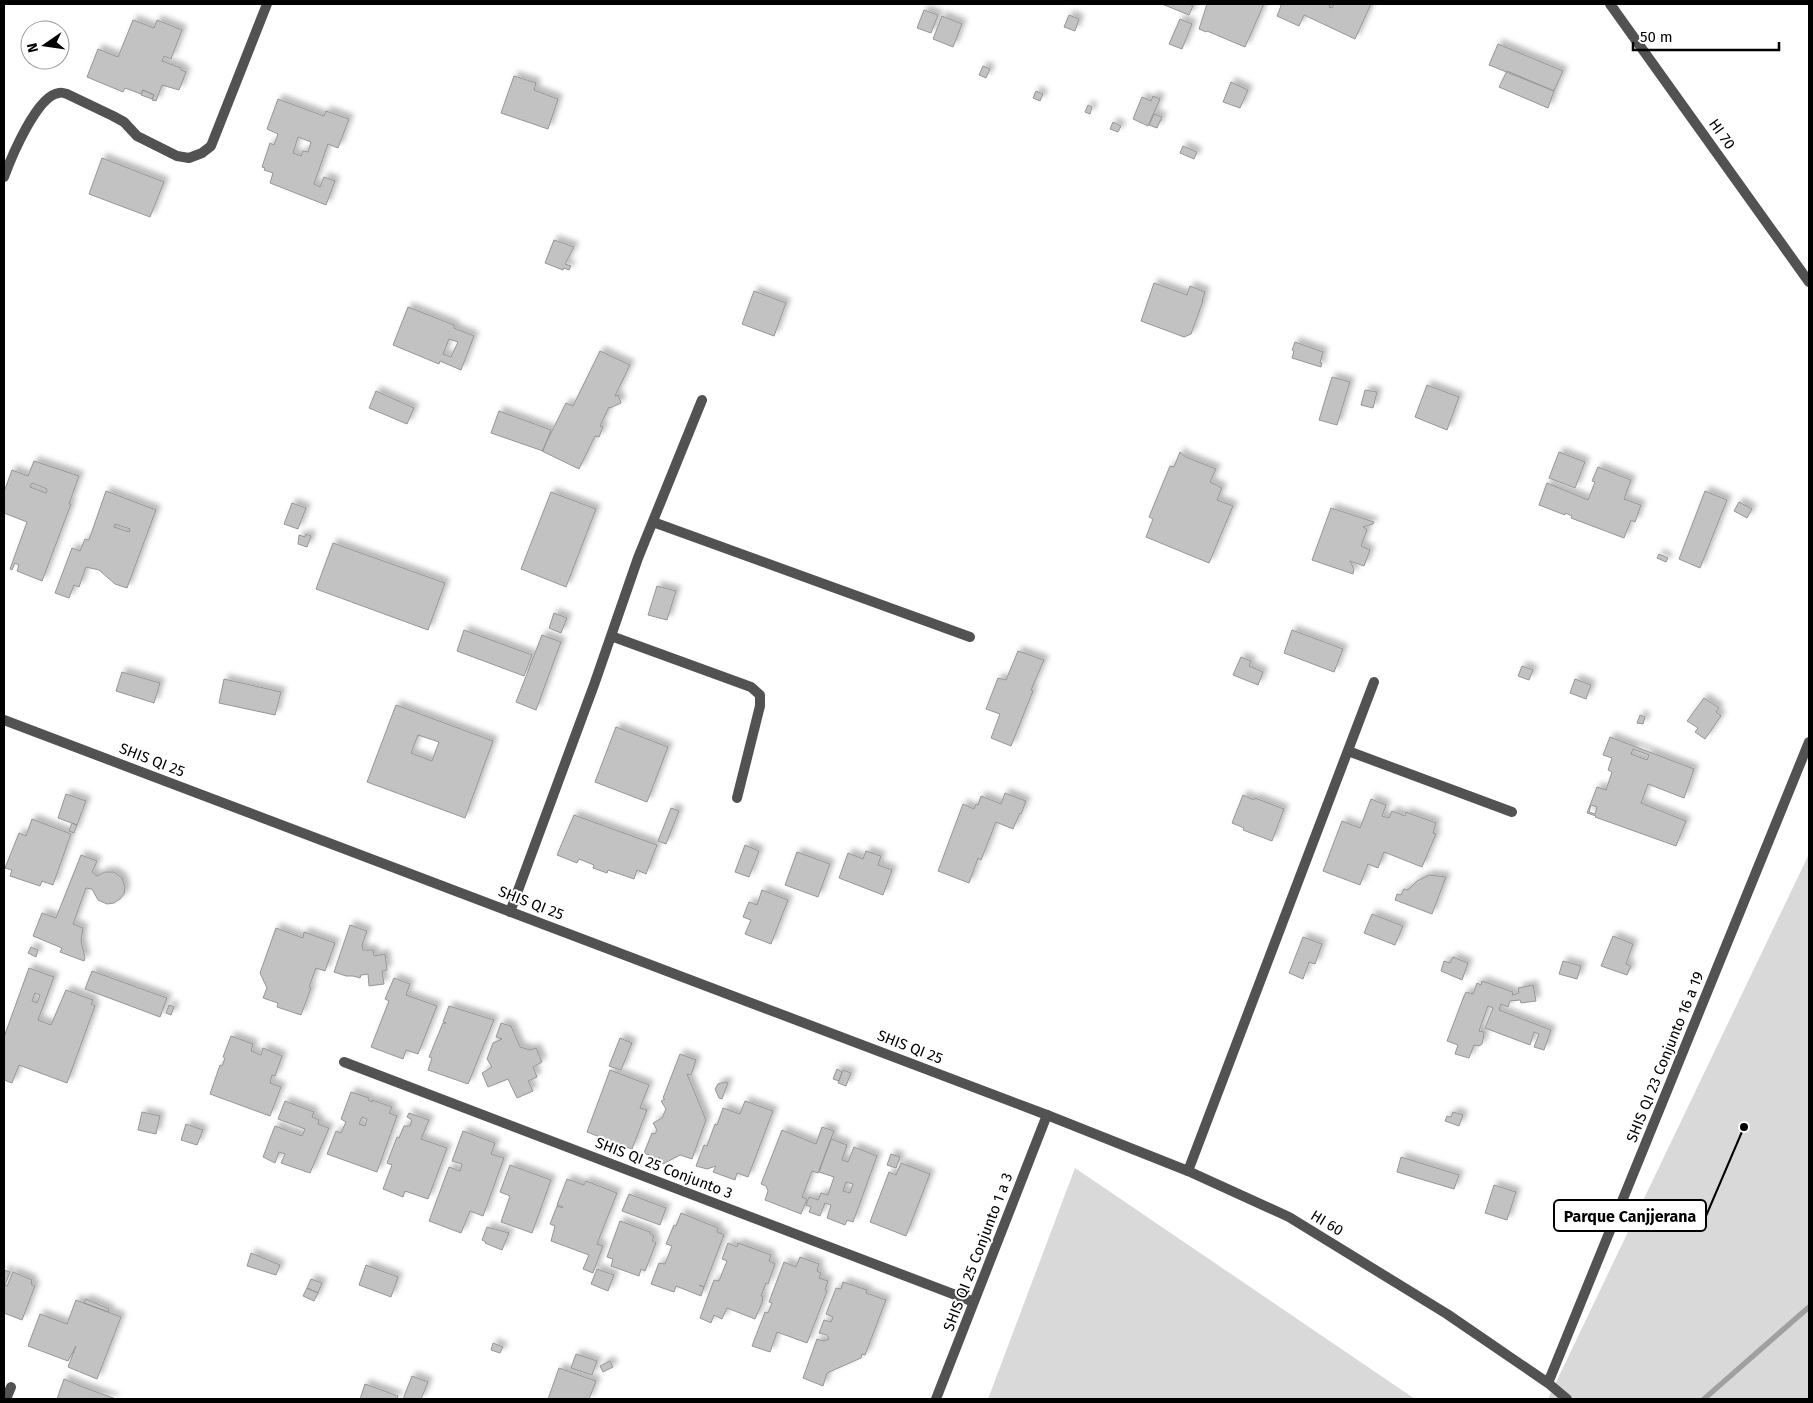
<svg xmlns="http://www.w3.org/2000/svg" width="1813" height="1403" font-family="'Fira Sans',sans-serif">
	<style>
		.green { fill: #d9d9d9 }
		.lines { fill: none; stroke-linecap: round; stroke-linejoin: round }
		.stream { stroke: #a0a0a0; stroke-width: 5.5 }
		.building { fill: #c2c2c2; stroke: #969696; fill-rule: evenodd; filter: url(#shadow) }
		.minor { stroke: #525252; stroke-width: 10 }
		.tertiary { stroke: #525252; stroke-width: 10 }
		.labels { text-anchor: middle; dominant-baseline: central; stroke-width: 4; stroke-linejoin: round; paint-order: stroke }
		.street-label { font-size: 15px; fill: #000; stroke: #fff }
		.leader { fill: none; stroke: #000; stroke-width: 2 }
		.callout-dot { fill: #000; stroke: #fff; stroke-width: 2 }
		.callout { fill: #fff; stroke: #000; stroke-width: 2 }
		.callout-label { font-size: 16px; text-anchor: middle; font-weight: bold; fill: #000 }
	</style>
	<defs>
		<filter id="shadow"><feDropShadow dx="4.5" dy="-4.5" stdDeviation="2.5" flood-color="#0004"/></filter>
	</defs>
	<rect width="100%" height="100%" fill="#fff"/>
	<path class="green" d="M1809 854V1399H1548Z
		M1075 1168 1415 1399H988Z"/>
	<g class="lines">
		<path class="stream" d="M1704 1399 1809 1307"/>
	</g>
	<path class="building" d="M1162 4H1189L1193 6 1189 15Z
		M1207 4H1264L1245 47 1207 31 1206 32 1199 29Z
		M1280 4H1330L1329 7 1332 8 1334 4H1371L1355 39 1304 15 1299 26 1277 16 1281 6Z
		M924 10 938 15 931 33 917 28Z
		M1069 15 1079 19 1075 31 1064 27Z
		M942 16 962 24 953 47 933 39Z
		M1180 19 1192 24 1182 49 1169 44Z
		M133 20 154 28 157 20 182 30 171 59 164 56 162 61 181 68V70L186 72 179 90 162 85 156 101 152 100 154 95 143 90 141 94 125 88 123 92 87 77 98 49 118 57Z
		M1498 44 1563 71 1554 91 1489 65Z
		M983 66 990 69 986 78 979 75Z
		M1507 71 1554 91 1548 108 1499 87Z
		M514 76 536 83 534 90 558 99 548 129 501 113Z
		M1231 82 1248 90 1240 108 1223 102Z
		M143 90 154 95 152 99 141 95Z
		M1036 91 1043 94 1040 101 1033 98Z
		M1153 96 1160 99 1148 126 1133 119 1142 97 1151 101Z
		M278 99 324 116 326 111 349 119 338 148 328 144 314 184 320 187 324 177 335 181 326 205 270 183 273 173 264 170 265 168 262 167 270 143 274 145 278 134 267 129ZM298 137 311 142 308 152 303 151 301 156 293 153Z
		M1088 105 1092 107 1090 114 1085 112Z
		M1154 114 1162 117 1157 128 1149 125Z
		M1113 122 1121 126 1118 132 1110 129Z
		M1183 146 1197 152 1194 159 1180 153Z
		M102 158 164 182 150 217 89 194Z
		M554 240 574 247 565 264 571 266 569 270 564 268 563 270 545 263Z
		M1154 283 1187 295 1190 286 1205 292 1202 301H1203L1191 334 1184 337 1141 321Z
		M754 291 786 303 774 336 742 324Z
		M408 307 454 325V328L474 336 461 370 440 361 439 364 393 345ZM449 339 458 342 451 357 443 354Z
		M1295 342 1323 352 1320 363H1322L1321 367 1292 358 1294 351 1292 350Z
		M600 351 630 365 615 396 618 395 621 403 610 408 609 407 600 426 603 427 599 437 595 436 579 469 542 451 566 403 573 406Z
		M1332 377 1350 382 1337 425 1319 420Z
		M1427 385 1459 397 1447 430 1415 417Z
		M1365 390 1377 392 1373 408 1361 405Z
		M376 391 414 408 407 424 369 408Z
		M499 411 551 430 543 451 491 433Z
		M1180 452 1186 457 1216 469 1210 482 1222 488 1217 500 1233 506 1209 563 1146 537 1153 519 1149 517 1170 466 1174 467Z
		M1559 452 1585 462 1575 488 1549 478Z
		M34 461 79 476 69 504H71L42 581 17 571 19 565 15 563 12 570 10 569 27 522 4 513V492L12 470 28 476ZM32 483 47 489 46 493 30 487Z
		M1598 467 1631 480 1624 499 1641 505 1635 522 1631 520 1624 538 1571 518 1572 516 1565 513V515L1539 505 1547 483 1588 500 1595 482 1592 481Z
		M106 491 156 510 127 588 115 584 99 570 86 567 79 587 74 585 69 598 55 593 72 548 80 551 85 539 89 540ZM115 524 130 529 129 532 114 527Z
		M1705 491 1727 500 1700 568 1679 559Z
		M551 492 596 509 566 587 521 569Z
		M1739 502 1752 509 1747 518 1734 511Z
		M292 503 306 508 298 529 284 524Z
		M1331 508 1374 522 1373 524 1363 527 1367 530 1361 546 1370 550 1364 566 1350 561 1354 569 1353 574 1312 560Z
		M306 534 311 536 307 547 298 544 299 535 305 537Z
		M333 543 445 583 428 630 316 589Z
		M1659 554 1668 558 1666 562 1657 558Z
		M657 586 676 591 667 620 648 615Z
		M554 613 567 618 561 633 549 628Z
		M464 630 532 655 524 676 457 651Z
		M1292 630 1343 649 1334 672 1284 653Z
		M542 635 561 642 536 710 516 702Z
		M1018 651 1044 660 1031 690 1033 691 1011 746 991 738 1000 714 986 709 998 678 1006 680Z
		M1241 657 1251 661 1249 666 1263 672 1258 685 1233 675Z
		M1522 666 1533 670 1529 680 1518 676Z
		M122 672 160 683 154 703 116 691Z
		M224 679 281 692 275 715 219 703Z
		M1575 679 1591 685 1586 699 1570 693Z
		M1704 698 1719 708 1716 712 1721 716 1705 739 1695 732 1698 728 1687 721Z
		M396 705 493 741 465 818 367 782ZM418 735 439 742 432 761 411 753Z
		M1640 715 1645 717 1643 724 1637 723Z
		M616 727 668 747 647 802 595 782Z
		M1610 737 1694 769 1684 798 1648 784 1641 803 1686 821 1676 846 1595 817 1596 816 1587 813 1597 787 1606 790 1612 772 1608 770 1612 758 1603 755ZM1633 749 1649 755 1647 760 1631 754ZM1591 805 1597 807 1595 814 1589 812Z
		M1005 793 1026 801 1021 814 1020 813 1013 829 996 822 981 860 978 858 969 883 938 871 963 804 974 809 976 804 978 805 981 796 1001 804Z
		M66 794 86 801 77 825 58 818Z
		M1243 795 1254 800 1255 798 1284 809 1272 841 1243 830 1244 828 1232 823Z
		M1371 799 1386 805 1382 816 1389 818 1392 811 1405 816 1406 812 1436 823 1433 833 1436 834 1422 867 1384 852 1378 868 1368 864 1360 885 1323 871 1342 821 1360 828Z
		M671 808 679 811 666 844 658 841Z
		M574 815 657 845 646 874 637 870 634 879 608 870 607 873 593 868 594 865 579 859 577 863 557 855Z
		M32 819 71 834 53 885 42 881 40 886 10 876 12 870 5 868 19 833 26 836Z
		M72 823 77 825 74 833 69 831Z
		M745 845 759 851 749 877 735 872Z
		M866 851 881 856 878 865 892 870 883 895 839 878 848 853 863 859Z
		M797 852 830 864 818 897 785 885Z
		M81 855 97 861 92 872 97 876 105 872H114L122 878 125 887 124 894 120 899 114 903 107 904 98 900 92 889 86 888 73 924 83 928 81 941 85 958 84 961 60 952 62 948 33 936 42 913 56 918Z
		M1429 875 1446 877 1432 914 1395 900 1397 894 1401 895 1404 889 1408 890 1417 881Z
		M762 890 788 900 771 944 745 934 751 920 743 917 749 902 757 905Z
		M1372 914 1403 926 1395 945 1364 933Z
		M350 925 367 931 362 945 363 950H373L374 956 385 954 387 970 382 971 384 984 369 986 368 974 361 975 360 978 353 976H346L334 972Z
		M276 928 303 938 304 932 335 943 325 971 316 968 309 987 311 988 301 1015 277 1007 278 1003 263 998 267 988 260 973Z
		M1613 936 1633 944 1626 964 1631 966 1627 975 1601 966Z
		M1303 937 1322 944 1315 964 1309 962 1303 979 1289 973Z
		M31 947 38 950 36 957 28 953Z
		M1453 957 1468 963 1462 980 1441 971 1444 961 1450 963Z
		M1563 961 1581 966 1577 979 1559 974Z
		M29 968 54 977 38 1020 51 1025 66 990 93 1000 91 1004 95 1006 67 1083 19 1065 12 1083 4 1080V1037ZM35 993 40 995 37 1003 32 1001Z
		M92 971 167 998 160 1017 85 989Z
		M394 978 410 984 406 995 437 1006 418 1054 406 1050 403 1059 371 1047 389 1001 385 999Z
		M1482 981 1513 992 1512 995 1519 993 1518 988 1533 985 1536 1001 1521 1003 1520 1000 1510 1001 1508 1007 1501 1004 1499 1010 1551 1030 1544 1050 1534 1047 1539 1034 1534 1032 1530 1045 1485 1028 1493 1008 1488 1006 1479 1031 1484 1032V1034L1482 1044 1479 1046 1474 1045 1469 1058 1455 1054 1458 1045 1447 1041 1464 996 1466 992 1473 994 1477 983 1481 985Z
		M169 1005 174 1007 171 1015 166 1013Z
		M449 1006 494 1020 468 1084 428 1070 432 1058 429 1057 443 1023H446L443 1022Z
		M501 1023 511 1026 520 1047 530 1050 536 1048 542 1062 533 1067 537 1077 528 1081 533 1091 517 1098 508 1079 488 1087 482 1073 492 1067 487 1059 493 1043 502 1039 496 1037Z
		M231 1036 253 1044 251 1051 261 1055 263 1048 282 1056 275 1076 272 1075 270 1083 281 1087 270 1116 210 1094 220 1065 222 1066 225 1058 223 1057Z
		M620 1038 632 1043 621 1070 609 1066Z
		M680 1054 696 1060 691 1075 687 1074 706 1120 692 1159 680 1155 663 1164 659 1157 658 1159 644 1153 652 1133 655 1134 657 1130 653 1123 662 1118 666 1109 661 1101 665 1099 663 1098Z
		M837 1069 842 1072 839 1081 833 1079Z
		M610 1070 649 1085 640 1108 647 1110 632 1149 587 1132Z
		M843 1070 851 1073 846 1086 838 1083Z
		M725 1082 728 1083 722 1099 719 1098 715 1089 718 1084Z
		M351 1092 369 1098 368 1100 372 1102V1100L392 1107 389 1113 397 1116 377 1172 327 1154 336 1131 341 1133 346 1122 341 1119ZM362 1117 367 1119 365 1126 359 1124Z
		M285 1101 314 1112 312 1117 319 1120 318 1124 329 1128 310 1173 281 1163 285 1154 279 1152 275 1163 263 1157 275 1126 302 1136 305 1129 278 1119Z
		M745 1101 773 1111 748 1177 737 1173 735 1180 713 1172 716 1166 707 1169 696 1166 704 1145 707 1146 715 1124 717 1125 723 1108 740 1114Z
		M142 1112 160 1116 156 1134 138 1130Z
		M1453 1112 1463 1115 1459 1126 1445 1121 1447 1116 1451 1117Z
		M409 1113 429 1120 421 1139 447 1148 428 1199 405 1191 403 1197 383 1189 392 1165 387 1163 397 1137 399 1138 404 1126H410L412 1120 407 1117Z
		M186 1124 203 1130 197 1145 181 1140Z
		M822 1127 834 1131 818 1173 812 1171 802 1197 807 1199 801 1214 765 1200 768 1191 766 1186 761 1184 782 1130 816 1144Z
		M463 1131 495 1143 491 1154 504 1158 483 1216 470 1211 461 1233 429 1221 449 1167 460 1171 462 1164 452 1161Z
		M831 1139 847 1145 842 1160 848 1162 854 1147 877 1156 853 1222 847 1220 845 1225 827 1218 831 1205 825 1203 820 1216 809 1212 811 1207 806 1205 809 1197 818 1200 821 1193 828 1195 834 1177 819 1172ZM846 1182 853 1184 850 1193 843 1191Z
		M891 1154 900 1157 896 1168 887 1165Z
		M1401 1157 1459 1175 1454 1189 1397 1172Z
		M901 1163 930 1174 906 1236 870 1222 889 1172 896 1175Z
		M510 1165 551 1180 532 1233 501 1222 510 1196 500 1192Z
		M567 1179 584 1185 586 1181 617 1193 597 1244 603 1246 593 1273 583 1269 589 1255 551 1241 555 1226 550 1224 557 1206 562 1208 563 1207 557 1205Z
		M1494 1185 1516 1192 1507 1220 1485 1213Z
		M629 1194 666 1208 660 1225 622 1211Z
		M681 1213 718 1228 717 1232 724 1235 704 1287 699 1285 704 1287 701 1296 676 1286 674 1292 651 1284 659 1263 665 1264 672 1246 666 1244 674 1225 676 1226Z
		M620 1221 650 1232V1234L654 1236 652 1241 656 1243 645 1271 641 1269 639 1276 611 1266 613 1259 607 1257Z
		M487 1227 509 1233 502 1250 485 1243 486 1242 482 1240Z
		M728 1243 737 1247 738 1243 771 1255 769 1261 775 1264 768 1284 766 1283 761 1296H763L762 1303 755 1319 727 1308 722 1319 714 1315 711 1323 700 1318 714 1280 719 1281 727 1261 722 1259Z
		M251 1253 280 1265 276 1275 247 1266Z
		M800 1257 819 1264 817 1271 821 1273 819 1278 828 1281 825 1290 827 1291 807 1343 777 1332 770 1352 752 1346 765 1312 768 1313 772 1303 769 1302 784 1262 796 1267Z
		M366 1265 398 1277 391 1297 359 1285Z
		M597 1269 614 1275 608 1291 591 1284Z
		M4 1270 10 1272 5 1285 7 1286 13 1272 32 1280 31 1284 35 1286 22 1320 4 1313Z
		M311 1279 322 1283 318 1293 307 1288Z
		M843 1282 867 1290 866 1293 886 1300 865 1355 862 1354 861 1358 827 1373 823 1386 803 1378 817 1339 824 1341 829 1339 827 1335 819 1333 824 1320 831 1322 833 1317 826 1314 836 1288 841 1289Z
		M307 1288 318 1293 314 1301 303 1296Z
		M86 1299 109 1309 108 1312 84 1303Z
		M76 1300 121 1317 97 1379 68 1367 76 1346 68 1361 28 1346 40 1314 67 1324Z
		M493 1343 503 1347 500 1353 491 1350Z
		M576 1354 597 1361 592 1375 571 1368Z
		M610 1361 613 1367 603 1372 600 1366Z
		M559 1368 596 1381 589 1399H548Z
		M412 1376 428 1382 421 1399H403Z
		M64 1379 83 1387 116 1399H57Z
		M365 1384 398 1396 397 1399H360Z"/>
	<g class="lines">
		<path class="minor" d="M4 177C11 158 37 95 59 93 61 92 64 93 67 94L113 116 124 122 137 136 177 156 189 158 202 153 211 146 267 4
			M653 522 970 637
			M611 636 751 687 760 695V706L737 798
			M1348 751 1512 812
			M510 912 594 685 638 558 702 400
			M344 1062 974 1302
			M1188 1171 1374 682
			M6 1399 11 1387
			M936 1399 1047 1115"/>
		<path class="tertiary" d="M1610 4 1809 282
			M4 720 1047 1115 1188 1171 1289 1217 1447 1314 1548 1383 1567 1399
			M1548 1383 1809 742"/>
	</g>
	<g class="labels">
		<g class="street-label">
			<text transform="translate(1722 134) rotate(54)">HI 70</text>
			<text transform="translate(152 760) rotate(21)">SHIS QI 25</text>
			<text transform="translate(531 903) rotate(21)">SHIS QI 25</text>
			<text transform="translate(910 1047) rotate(21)">SHIS QI 25</text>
			<text transform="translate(1665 1057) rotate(-68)">SHIS QI 23 Conjunto 16 a 19</text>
			<text transform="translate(664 1168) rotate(21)">SHIS QI 25 Conjunto 3</text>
			<text transform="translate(1327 1223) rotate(31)">HI 60</text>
			<text transform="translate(978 1252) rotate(-69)">SHIS QI 25 Conjunto 1 a 3</text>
		</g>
	</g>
	<path class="leader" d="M1744 1127L1706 1216"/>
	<circle class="callout-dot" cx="1744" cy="1127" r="5"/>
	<rect class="callout" x="1554" y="1200" width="152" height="31" rx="5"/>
	<g class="callout-label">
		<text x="1630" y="1222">Parque Canjjerana</text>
	</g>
	<rect width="1813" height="1403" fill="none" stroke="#000000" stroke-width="10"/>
	<g transform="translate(45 45) rotate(257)"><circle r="24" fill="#ffffff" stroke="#999999"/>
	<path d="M0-4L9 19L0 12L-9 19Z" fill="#000000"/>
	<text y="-8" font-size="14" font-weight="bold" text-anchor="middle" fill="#000000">N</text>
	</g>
	<path d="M1633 42v8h146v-8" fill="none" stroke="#000000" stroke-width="2.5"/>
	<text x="1640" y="42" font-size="15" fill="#000000" stroke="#ffffff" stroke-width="4" paint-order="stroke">50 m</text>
</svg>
